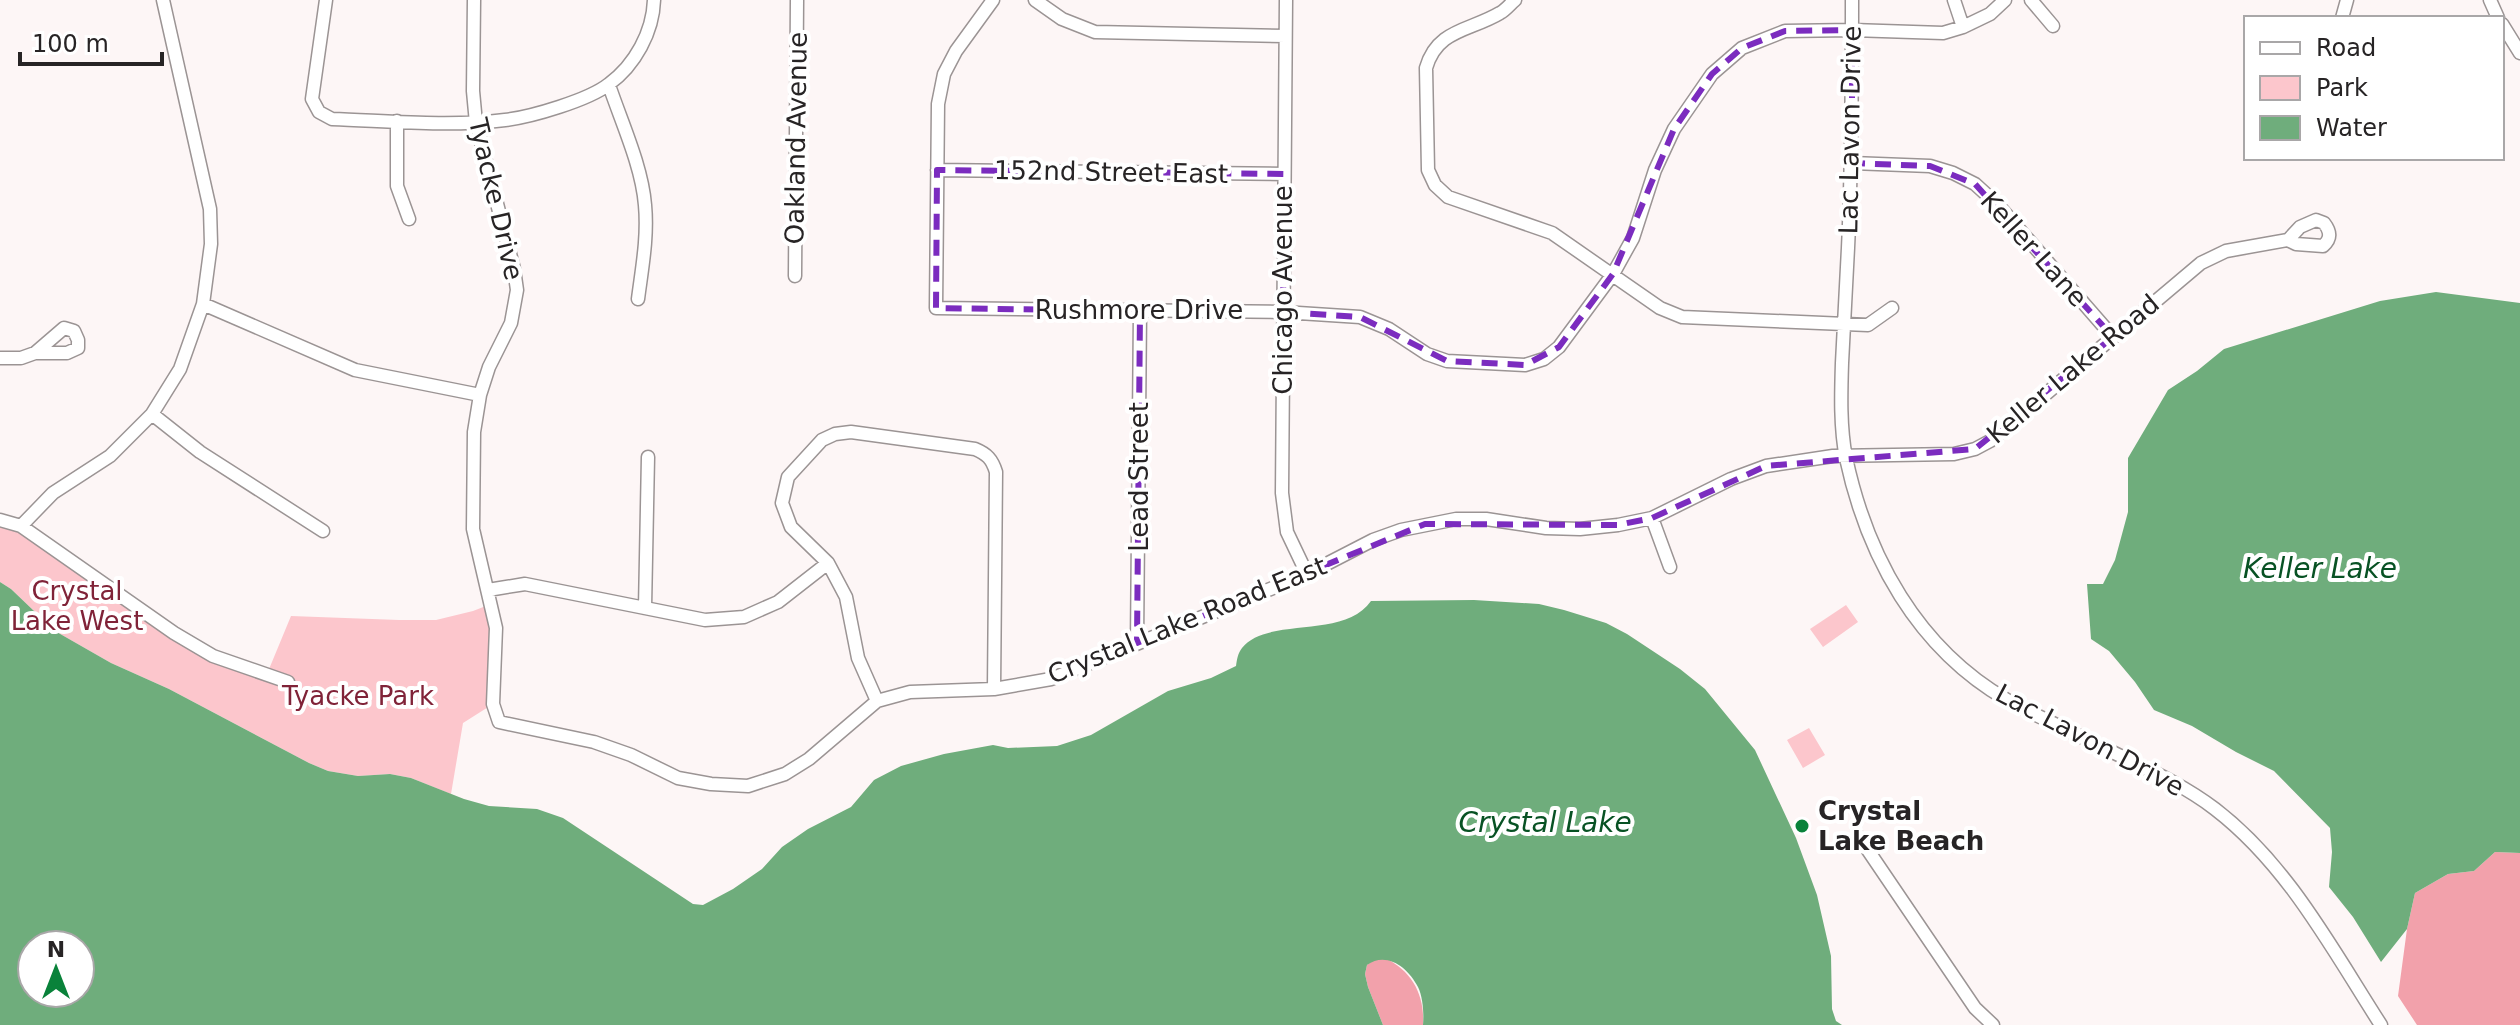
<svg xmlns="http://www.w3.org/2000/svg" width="2520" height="1025" font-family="'DejaVu Sans',sans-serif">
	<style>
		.green { fill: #fcc6cc }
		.forest { fill: #f2a1ab }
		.water { fill: #6fad7c; fill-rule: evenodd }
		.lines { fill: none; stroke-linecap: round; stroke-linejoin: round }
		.minor-casing { stroke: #9b9494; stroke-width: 15 }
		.minor { stroke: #fff; stroke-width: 12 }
		.marked { fill: none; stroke: #7b2cbf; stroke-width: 6; stroke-dasharray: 16 10; stroke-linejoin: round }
		.poi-dot { fill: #09823a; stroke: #fff; stroke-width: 3 }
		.labels { text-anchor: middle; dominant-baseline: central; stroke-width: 8; stroke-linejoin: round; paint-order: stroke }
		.street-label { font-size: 26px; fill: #272425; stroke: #fff }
		.park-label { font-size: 26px; fill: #802338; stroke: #fff }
		.poi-label { font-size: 26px; font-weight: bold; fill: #272425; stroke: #fff; text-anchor: start }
		.water-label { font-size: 28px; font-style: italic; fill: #085224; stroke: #fff }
	</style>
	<rect width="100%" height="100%" fill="#fdf6f6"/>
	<path class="green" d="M0 520 21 526 174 633 267 674 291 616 399 620H436L473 611 491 604 493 704 463 723 451 794 411 778 390 774 358 776 328 771 309 763 169 689 111 663 55 631 11 589 0 582Z
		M1846 605 1858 622 1823 647 1810 629Z
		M1809 728 1825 755 1803 768 1787 740Z"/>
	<path class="forest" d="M2495 852 2520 853V1025H2417L2398 996 2407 929 2415 893 2448 874 2474 871Z
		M1385 958C1412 971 1425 995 1423 1025H1383L1368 987 1365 974 1367 965 1375 959Z"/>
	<path class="water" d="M2436 292 2520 303V853L2495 852 2474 871 2448 874 2415 893 2407 929 2381 962 2353 917 2329 887 2332 852 2330 828 2274 771 2236 752 2192 726 2154 710 2135 682 2109 651 2091 639 2087 584H2103L2115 560 2128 512V458L2168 390 2197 371 2224 349 2380 301Z
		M0 582 11 589 55 631 111 663 169 689 309 763 328 771 358 776 390 774 411 778 464 799 489 806 537 809 563 818 693 904 703 905 733 889 762 869 782 847 808 829 851 807 874 780 901 766 944 754 993 745 1008 748 1057 746 1091 735 1168 691 1211 678 1236 666C1237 659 1238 653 1242 648 1267 616 1344 640 1371 601L1474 600 1539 604 1564 610 1606 623 1627 634 1680 669 1705 689 1755 750 1796 838 1817 895 1831 956 1832 1009 1836 1021 1842 1025H1423C1424 1014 1423 997 1418 987 1408 967 1386 951 1367 965L1365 974 1368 987 1383 1025H0ZM32 945H80V993H32Z"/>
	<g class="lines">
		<g class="minor-casing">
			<path id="minor" d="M326 0 312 99 319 112 332 119C389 121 448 127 505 120 531 117 589 100 609 84 635 65 653 32 654 0
				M474 0 473 91 476 123 514 269 517 290 511 323 489 367 480 395 474 432 473 529 496 628 493 704 499 722 594 742 631 755 678 778 711 784 748 786 785 774 809 759 877 701 910 692 994 689 1051 679 1307 574 1373 540 1401 530 1456 519H1486L1546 528 1580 529 1618 525 1652 518 1731 479 1766 466 1833 456 1954 454 1975 449 1990 441 2201 263 2226 251 2288 240 2300 227 2316 220 2324 223C2331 232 2331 239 2323 246L2296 244 2288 240
				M993 0 956 51 944 74 938 104 936 308 1283 312 1360 317 1389 329 1427 354 1447 361 1525 365 1544 359 1559 347 1613 274 1633 238 1655 170 1674 129 1712 74 1742 48 1785 31 1852 30 1943 33 1963 27 1990 14 2005 0
				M1035 0 1062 19 1095 32 1285 36
				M1286 0 1282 493 1287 532 1307 574
				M1515 0C1510 4 1506 10 1500 13 1470 31 1437 29 1426 68L1428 170 1435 185 1448 197 1552 233 1660 308 1682 317 1868 325 1892 308
				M1852 0C1852 83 1852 165 1848 248 1846 286 1844 325 1842 363 1841 394 1840 427 1846 458 1867 556 1917 648 2007 700 2036 716 2068 730 2098 745 2138 765 2180 782 2215 809 2288 865 2332 949 2381 1025
				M1954 0 1963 27
				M2031 0 2053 26
				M2490 0 2498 18
				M2342 18 2347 0
				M2502 24 2520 53
				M609 85C621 121 642 166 645 205 648 237 642 268 638 299
				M397 121V186L409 219
				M1852 163 1930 166 1953 173 1975 184 1998 205 2113 337
				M937 170 1284 174
				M795 276 797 0
				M203 304 355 370 480 395
				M0 358H21L35 353H67L78 348V340L74 331 64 328 35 353
				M152 414 200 452 323 531
				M1652 518 1670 567
				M0 520 21 526 174 633 213 656 288 682
				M21 526 53 493 110 456 152 414 180 369 203 304 211 244 210 209 163 0
				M488 590 525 584 705 620 744 617 778 602 828 563
				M645 608 648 457
				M1137 643 1140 311
				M877 701 858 658 846 597 828 563 791 527 782 503 788 477 822 440 835 434 851 432 975 449C987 454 992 459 996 472L994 689
				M1859 837 1975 1008 1993 1025"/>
		</g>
		<use href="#minor" class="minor"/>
	</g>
	<path class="marked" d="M1852 30V163L1930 166 1975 184 2113 337 1975 449 1766 466 1652 518 1618 525 1425 524 1137 643 1140 311 936 308 937 170 1284 174 1283 312 1360 317 1447 361 1525 365 1559 347 1613 274 1674 129 1712 74 1742 48 1785 31Z"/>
	<circle class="poi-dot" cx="1802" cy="826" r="8"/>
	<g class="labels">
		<g class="street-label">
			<text transform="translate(1850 130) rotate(-89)">Lac Lavon Drive</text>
			<text transform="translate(796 138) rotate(-89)">Oakland Avenue</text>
			<text transform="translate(1111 172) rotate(1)">152nd Street East</text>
			<text transform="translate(496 199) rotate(77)">Tyacke Drive</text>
			<text transform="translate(2034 249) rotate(48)">Keller Lane</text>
			<text transform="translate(1283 290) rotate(-90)">Chicago Avenue</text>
			<text x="1139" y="310">Rushmore Drive</text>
			<text transform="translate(2073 369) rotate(-40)">Keller Lake Road</text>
			<text transform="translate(1139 477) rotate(-90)">Lead Street</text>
			<text transform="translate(1187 620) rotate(-22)">Crystal Lake Road East</text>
			<text transform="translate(2090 740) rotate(28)">Lac Lavon Drive</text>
		</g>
		<g class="park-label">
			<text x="77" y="591">Crystal<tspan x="77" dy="30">Lake West</tspan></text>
			<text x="358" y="696">Tyacke Park</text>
		</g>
		<g class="poi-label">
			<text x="1818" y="811">Crystal<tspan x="1818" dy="30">Lake Beach</tspan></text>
		</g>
		<g class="water-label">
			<text x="2320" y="568">Keller Lake</text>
			<text x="1545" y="822">Crystal Lake</text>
		</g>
	</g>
	<rect x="2244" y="16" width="260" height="144" fill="#ffffff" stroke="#a9a7a8" stroke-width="2"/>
	<rect x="2260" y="42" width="40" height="12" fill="#ffffff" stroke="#a9a7a8" stroke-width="2"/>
	<text x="2316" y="56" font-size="24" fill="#272425">Road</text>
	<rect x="2260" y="76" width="40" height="24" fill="#fcc6cc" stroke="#a9a7a8" stroke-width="2"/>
	<text x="2316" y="96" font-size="24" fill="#272425">Park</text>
	<rect x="2260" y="116" width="40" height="24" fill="#6fad7c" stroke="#a9a7a8" stroke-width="2"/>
	<text x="2316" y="136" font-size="24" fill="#272425">Water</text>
	<g transform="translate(56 969)"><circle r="38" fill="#ffffff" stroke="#a9a7a8" stroke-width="2"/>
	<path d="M0-6L14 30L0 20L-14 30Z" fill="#09823a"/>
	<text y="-12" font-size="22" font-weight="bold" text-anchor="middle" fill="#272425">N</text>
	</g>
	<path d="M20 52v12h142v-12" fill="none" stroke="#272425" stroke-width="4"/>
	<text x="32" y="52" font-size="24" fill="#272425" stroke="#ffffff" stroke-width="6" paint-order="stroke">100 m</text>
</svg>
